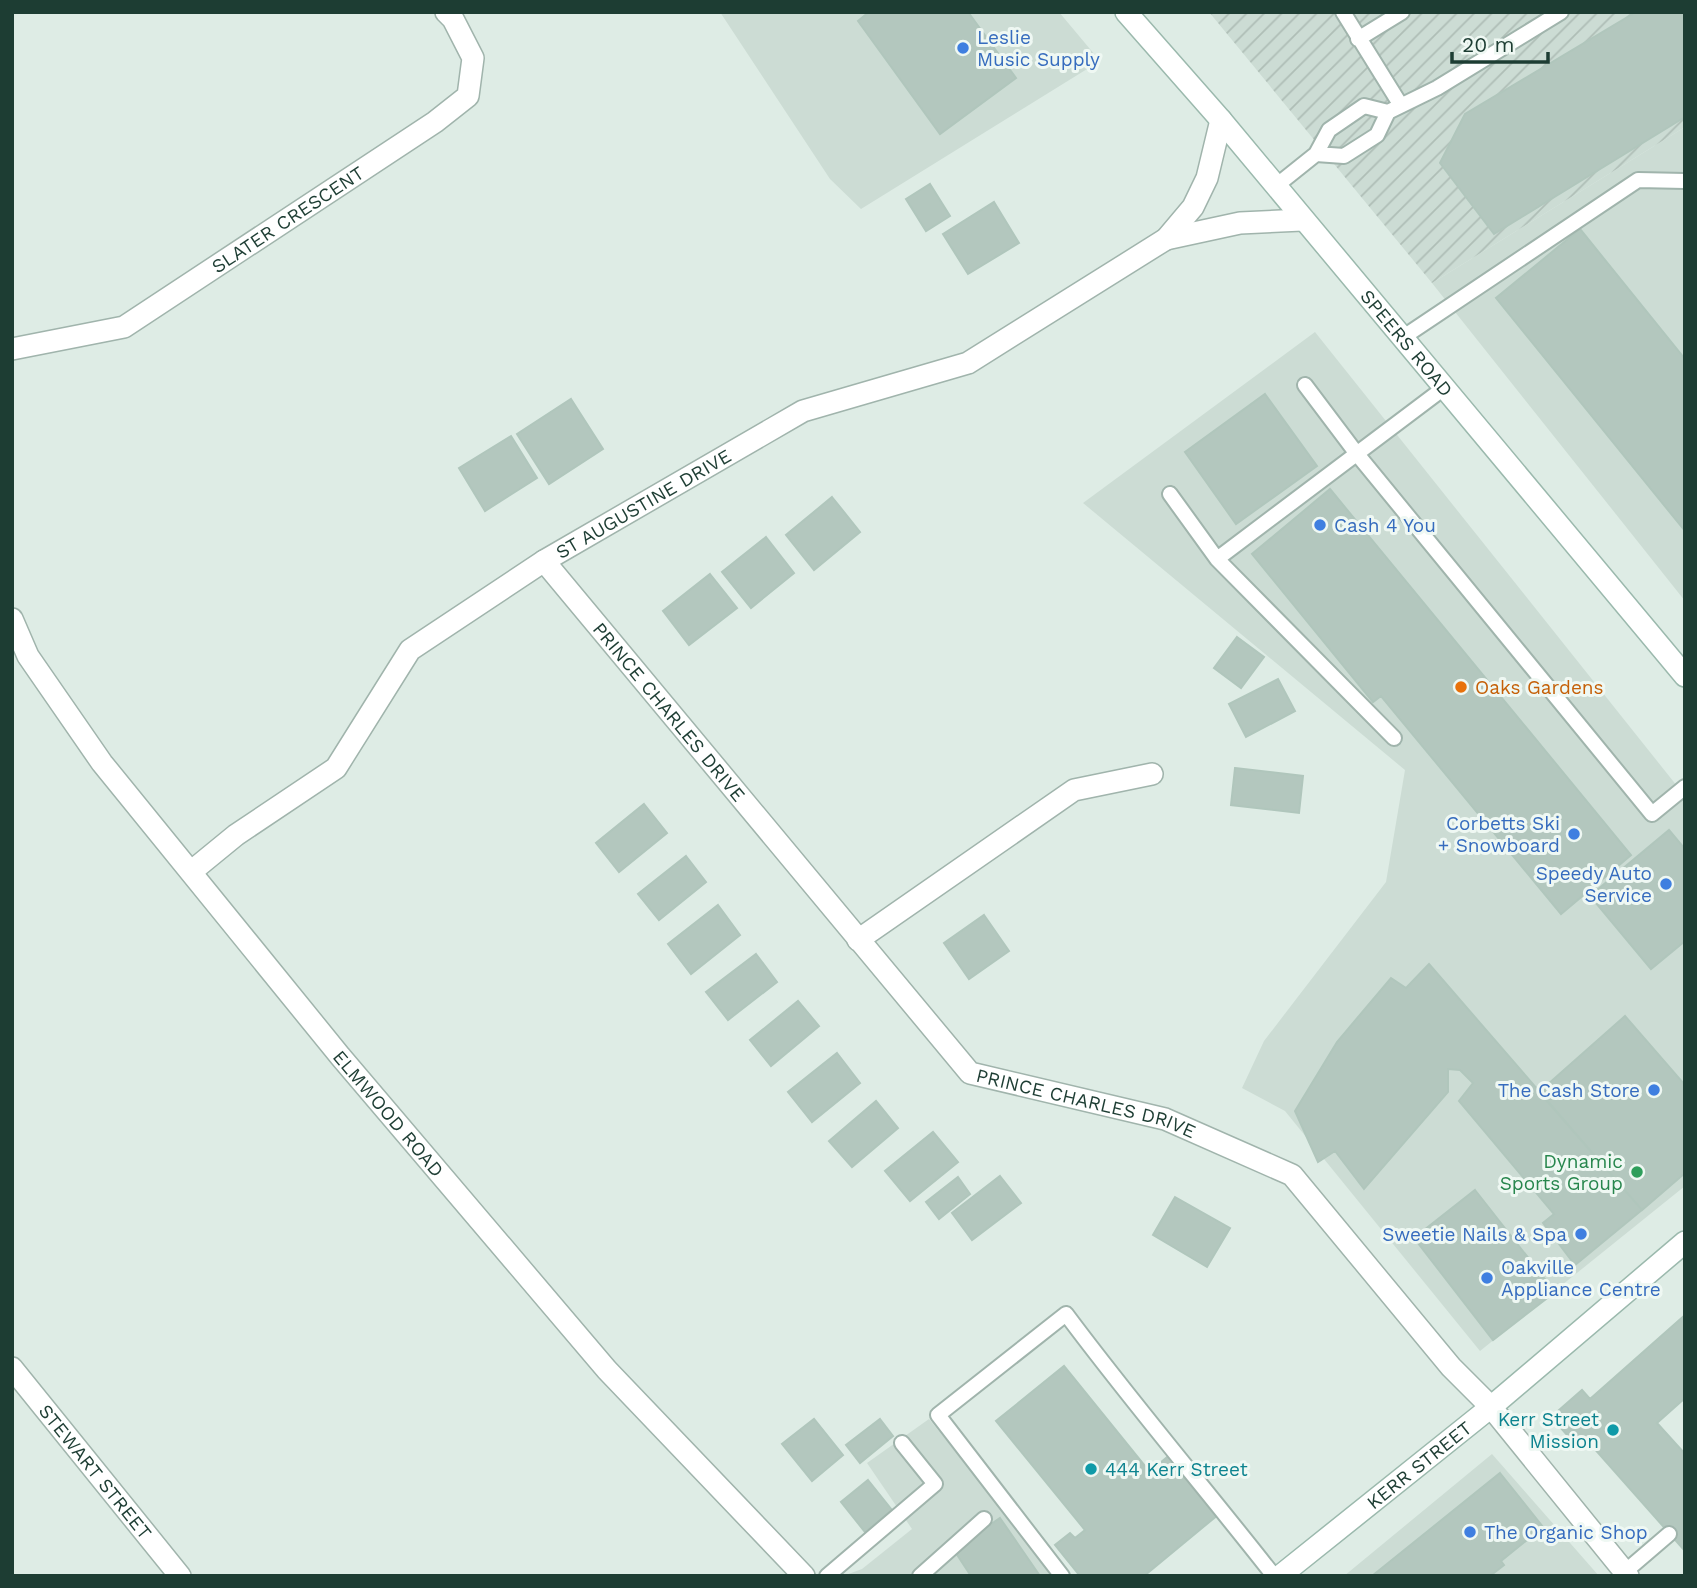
<svg xmlns="http://www.w3.org/2000/svg" width="1697" height="1588" font-family="'Work Sans',sans-serif">
	<style>
		.built { fill: #ccdcd4 }
		.industrial { fill: url(#industrial-furrows) }
		.building { fill: #b3c7be; stroke: #b0c6bc; stroke-width: 2 }
		.lines { fill: none; stroke-linecap: round; stroke-linejoin: round }
		.service-casing { stroke: #a0b4ac; stroke-width: 18 }
		.minor-casing { stroke: #a0b4ac; stroke-width: 24 }
		.secondary-casing { stroke: #9bb9ad; stroke-width: 24 }
		.service { stroke: #fff; stroke-width: 14 }
		.minor { stroke: #fff; stroke-width: 21 }
		.secondary { stroke: #fff; stroke-width: 21 }
		.shop-dot { fill: #3f7fe0; stroke: #eff8f3; stroke-width: 2.5 }
		.food-dot { fill: #e8710a; stroke: #eff8f3; stroke-width: 2.5 }
		.leisure-dot { fill: #2e9e5b; stroke: #eff8f3; stroke-width: 2.5 }
		.culture-dot { fill: #0f9aa8; stroke: #eff8f3; stroke-width: 2.5 }
		.labels { text-anchor: middle; dominant-baseline: central; stroke-width: 6; stroke-linejoin: round; paint-order: stroke }
		.shop-label { font-size: 19px; fill: #366cbe; stroke: #eff8f3; text-anchor: start }
		.street-label { font-size: 19px; fill: #1d3d33; stroke: #eff8f3 }
		.food-label { font-size: 19px; fill: #c56008; stroke: #eff8f3; text-anchor: start }
		.leisure-label { font-size: 19px; fill: #27864d; stroke: #eff8f3; text-anchor: end }
		.culture-label { font-size: 19px; fill: #0d838f; stroke: #eff8f3; text-anchor: end }
	</style>
	<defs>
		<pattern id="industrial-furrows" width="10" height="10" patternUnits="userSpaceOnUse" patternTransform="scale(1.75)"><rect width="10" height="10" fill="#ccdcd4"/><path d="M-1 1l2-2M0 10L10 0M9 11l2-2" fill="none" stroke="#afbeb6"/></pattern>
	</defs>
	<rect width="100%" height="100%" fill="#deece5"/>
	<path class="built" d="M720 12H1059L1100 61 861 209 830 179Z
		M1685 127V601L1432 283Z
		M1315 332 1685 796V1186L1480 1351 1285 1111 1242 1088 1264 1041 1386 882 1405 770 1083 503Z
		M929 1419 1057 1576H843L862 1569 912 1529 867 1463Z
		M1492 1454 1599 1576H1344Z"/>
	<path class="industrial" d="M1209 12H1685V127L1432 283Z"/>
	<path class="building" d="M869 12H968L1016 78 940 134 858 21Z
		M1636 12H1685V117L1494 234 1440 163 1465 114Z
		M930 184 950 216 926 231 906 199Z
		M994 202 1019 243 968 274 943 234Z
		M1580 229 1685 359V531L1496 298Z
		M1265 394 1317 466 1236 524 1185 452Z
		M571 399 603 449 549 484 517 434Z
		M511 436 537 478 485 511 459 468Z
		M1330 489 1631 855 1561 914 1381 696 1373 702 1252 554Z
		M832 497 860 532 814 570 786 535Z
		M766 537 794 573 751 608 722 572Z
		M710 574 737 608 689 645 663 611Z
		M1237 637 1264 657 1241 688 1214 668Z
		M1278 679 1295 711 1246 737 1229 704Z
		M1235 768 1303 776 1299 813 1231 805Z
		M644 804 667 833 619 872 596 843Z
		M1669 830 1685 849V941L1651 969 1590 896Z
		M686 856 706 882 659 920 638 894Z
		M718 905 740 935 691 974 668 944Z
		M984 915 1009 951 969 979 944 943Z
		M756 954 777 982 728 1020 706 992Z
		M1429 964 1642 1210 1575 1265 1543 1223 1554 1214 1459 1101 1473 1083 1460 1070 1448 1069V1092L1364 1189 1335 1151 1318 1162 1295 1111 1337 1042 1391 978 1406 988Z
		M798 1001 819 1026 771 1066 750 1040Z
		M1625 1016 1685 1085V1173L1642 1210 1539 1092Z
		M837 1053 860 1083 812 1122 788 1092Z
		M876 1101 898 1128 852 1167 829 1141Z
		M933 1132 958 1162 910 1201 885 1171Z
		M1000 1176 1021 1203 972 1240 952 1213Z
		M958 1177 970 1194 939 1219 926 1202Z
		M1475 1190 1555 1292 1493 1340 1414 1238Z
		M1175 1197 1230 1228 1207 1267 1153 1235Z
		M1685 1315V1398L1657 1423 1685 1454V1551L1585 1438 1576 1445 1551 1417 1582 1390 1590 1399Z
		M1064 1366 1153 1476 1159 1471 1155 1467 1171 1454 1219 1514 1144 1576H1080L1055 1545 1070 1533 1075 1538 1085 1530 996 1421Z
		M814 1419 843 1455 812 1481 782 1444Z
		M880 1419 893 1436 860 1463 846 1445Z
		M1500 1473 1543 1527 1501 1561 1504 1565 1490 1576H1372Z
		M868 1480 892 1510 865 1532 841 1502Z
		M1000 1518 1040 1576H971L954 1550Z"/>
	<g class="lines">
		<g class="service-casing">
			<path id="service" d="M1343 12 1400 104
				M1358 39 1402 12
				M1316 154 1344 156 1377 135 1388 112 1437 88 1561 12
				M1276 186 1316 154 1329 130 1364 106 1388 112
				M1402 338 1638 180 1685 181
				M1305 385 1357 454 1652 814 1685 787
				M1170 494 1217 559 1394 738
				M1217 559 1444 388
				M827 1576 935 1484 902 1443
				M920 1576 984 1519
				M1062 1576 938 1415 1066 1314C1133 1404 1205 1488 1274 1576
				M1620 1576 1669 1534"/>
		</g>
		<g class="minor-casing">
			<g id="minor">
				<path d="M1166 239 1240 223 1302 220"/>
				<path id="s1" d="M12 349 124 327 435 122 468 96 473 58 453 19 446 12"/>
				<path id="s2" d="M544 561 970 1073 1165 1119 1292 1175 1451 1367 1491 1407 1628 1576"/>
				<path id="s3" d="M12 619 28 656 102 763 340 1056 607 1370 804 1576"/>
				<path id="s4" d="M192 871 236 835 336 768 410 650 544 561 803 411 968 363 1166 239 1193 207 1207 178 1221 120"/>
				<path d="M858 940 1074 790 1152 774"/>
				<path id="s5" d="M12 1368 180 1576"/>
			</g>
		</g>
		<g class="secondary-casing">
			<g id="secondary">
				<path id="s6" d="M1126 12 1221 120 1685 676"/>
				<path id="s7" d="M1280 1576 1491 1407 1685 1242"/>
			</g>
		</g>
		<use href="#service" class="service"/>
		<use href="#minor" class="minor"/>
		<use href="#secondary" class="secondary"/>
	</g>
	<g class="shop-dot">
		<circle cx="963" cy="48" r="7"/>
		<circle cx="1320" cy="525" r="7"/>
		<circle cx="1574" cy="834" r="7"/>
		<circle cx="1666" cy="884" r="7"/>
		<circle cx="1654" cy="1090" r="7"/>
		<circle cx="1581" cy="1234" r="7"/>
		<circle cx="1487" cy="1278" r="7"/>
		<circle cx="1470" cy="1532" r="7"/>
	</g>
	<circle class="food-dot" cx="1461" cy="687" r="7"/>
	<circle class="leisure-dot" cx="1637" cy="1172" r="7"/>
	<g class="culture-dot">
		<circle cx="1613" cy="1430" r="7"/>
		<circle cx="1091" cy="1469" r="7"/>
	</g>
	<g class="labels">
		<g class="shop-label">
			<text x="977" y="37">Leslie<tspan x="977" dy="22">Music Supply</tspan></text>
			<text x="1334" y="525">Cash 4 You</text>
			<text x="1560" y="823" text-anchor="end">Corbetts Ski<tspan x="1560" dy="22">+ Snowboard</tspan></text>
			<text x="1652" y="873" text-anchor="end">Speedy Auto<tspan x="1652" dy="22">Service</tspan></text>
			<text x="1640" y="1090" text-anchor="end">The Cash Store</text>
			<text x="1567" y="1234" text-anchor="end">Sweetie Nails &amp; Spa</text>
			<text x="1501" y="1267">Oakville<tspan x="1501" dy="22">Appliance Centre</tspan></text>
			<text x="1484" y="1532">The Organic Shop</text>
		</g>
		<g class="street-label">
			<text stroke="none"><textPath href="#s1" startOffset="310">SLATER CRESCENT</textPath></text>
			<text stroke="none"><textPath href="#s6" startOffset="434">SPEERS ROAD</textPath></text>
			<text stroke="none"><textPath href="#s4" startOffset="592">ST AUGUSTINE DRIVE</textPath></text>
			<text stroke="none"><textPath href="#s2" startOffset="196">PRINCE CHARLES DRIVE</textPath></text>
			<text stroke="none"><textPath href="#s2" startOffset="786">PRINCE CHARLES DRIVE</textPath></text>
			<text stroke="none"><textPath href="#s3" startOffset="623">ELMWOOD ROAD</textPath></text>
			<text stroke="none"><textPath href="#s7" startOffset="178">KERR STREET</textPath></text>
			<text stroke="none"><textPath href="#s5" startOffset="133">STEWART STREET</textPath></text>
		</g>
		<g class="food-label">
			<text x="1475" y="687">Oaks Gardens</text>
		</g>
		<g class="leisure-label">
			<text x="1623" y="1161">Dynamic<tspan x="1623" dy="22">Sports Group</tspan></text>
		</g>
		<g class="culture-label">
			<text x="1599" y="1419">Kerr Street<tspan x="1599" dy="22">Mission</tspan></text>
			<text x="1105" y="1469" text-anchor="start">444 Kerr Street</text>
		</g>
	</g>
	<rect width="1697" height="1588" fill="none" stroke="#1d3d33" stroke-width="28"/>
	<path d="M1452 52v10h96v-10" fill="none" stroke="#1d3d33" stroke-width="3.5"/>
	<text x="1462" y="52" font-size="21" fill="#1d3d33" stroke="#eff8f3" stroke-width="5" paint-order="stroke">20 m</text>
</svg>
